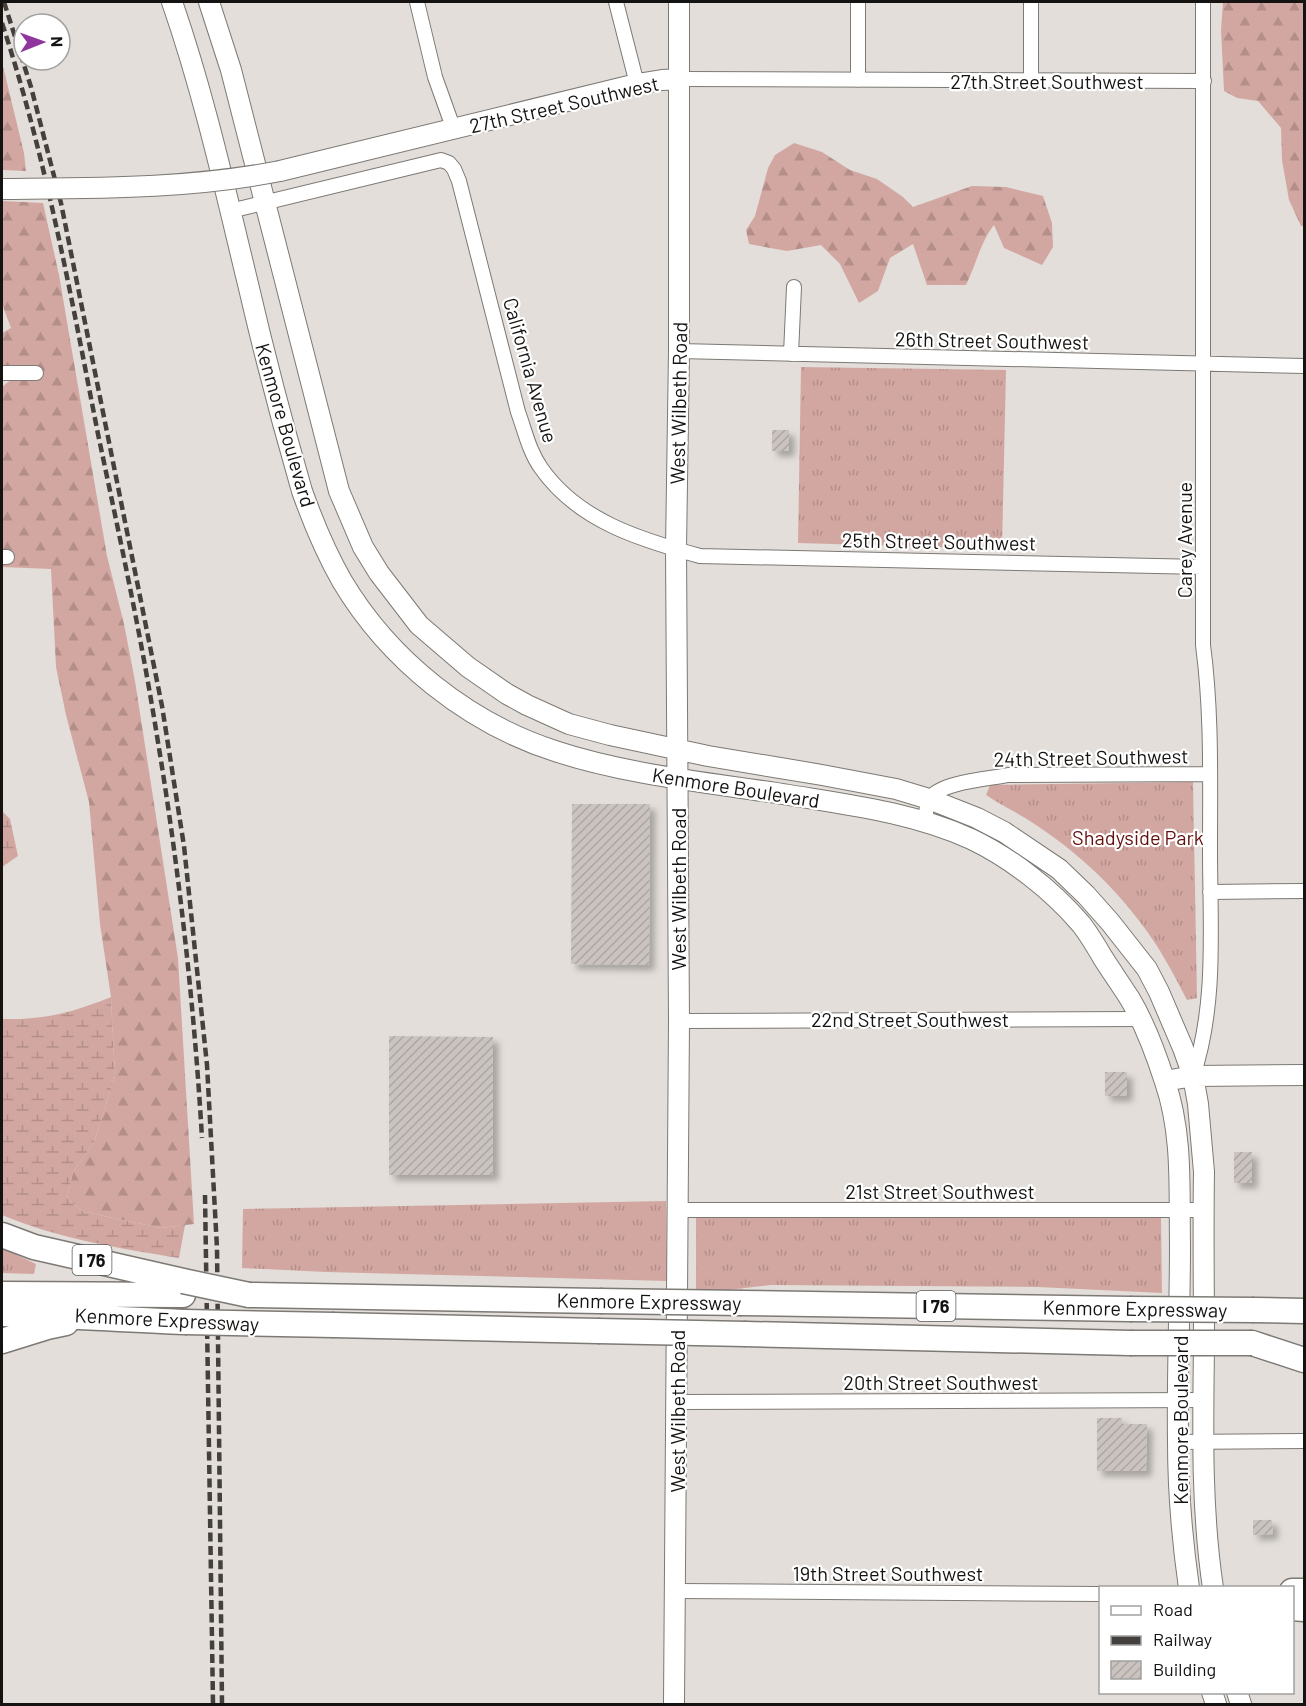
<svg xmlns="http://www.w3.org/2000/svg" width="1306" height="1706" font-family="Barlow,sans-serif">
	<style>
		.grass { fill: url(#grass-tufts) }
		.forest { fill: url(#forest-firs) }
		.wetland { fill: url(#wetland-marsh) }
		.building { fill: url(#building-hatch); filter: url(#shadow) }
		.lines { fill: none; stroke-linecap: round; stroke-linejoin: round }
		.street-casing { stroke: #7d7974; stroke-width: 16 }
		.secondary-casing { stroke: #7d7974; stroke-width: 22 }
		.highway-casing { stroke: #7d7974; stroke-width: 27 }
		.street { stroke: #fff; stroke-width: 14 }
		.secondary { stroke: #fff; stroke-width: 20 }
		.highway { stroke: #fff; stroke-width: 24 }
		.rail { stroke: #43403d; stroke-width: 4.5; stroke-dasharray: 9 4.5; stroke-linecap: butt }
		.secondary-bridge-casing { stroke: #7d7974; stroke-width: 22; stroke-linecap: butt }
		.highway-bridge-casing { stroke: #7d7974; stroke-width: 27; stroke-linecap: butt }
		.secondary-bridge { stroke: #fff; stroke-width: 20 }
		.highway-bridge { stroke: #fff; stroke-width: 24 }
		.labels { text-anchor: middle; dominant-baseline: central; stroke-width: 4.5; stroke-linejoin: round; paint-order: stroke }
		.shield { fill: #fff; stroke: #5b5a58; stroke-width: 1.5 }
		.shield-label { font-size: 18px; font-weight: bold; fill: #151311 }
		.street-label { font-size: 20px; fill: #151311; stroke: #fff }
		.park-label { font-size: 20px; fill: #62110e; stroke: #fff }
	</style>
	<defs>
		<pattern id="grass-tufts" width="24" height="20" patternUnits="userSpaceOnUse" patternTransform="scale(1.5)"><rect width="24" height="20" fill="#d3a7a1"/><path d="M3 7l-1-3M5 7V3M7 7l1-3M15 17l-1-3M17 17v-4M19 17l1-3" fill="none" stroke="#b48f8a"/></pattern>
		<pattern id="forest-firs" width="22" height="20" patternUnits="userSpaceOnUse" patternTransform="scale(1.5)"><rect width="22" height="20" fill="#d3a7a1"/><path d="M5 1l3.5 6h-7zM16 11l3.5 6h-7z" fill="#b48f8a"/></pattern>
		<pattern id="wetland-marsh" width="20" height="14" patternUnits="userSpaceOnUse" patternTransform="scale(1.5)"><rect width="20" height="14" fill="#d3a7a1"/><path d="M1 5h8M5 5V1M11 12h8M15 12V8" fill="none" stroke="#b48f8a"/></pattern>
		<pattern id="building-hatch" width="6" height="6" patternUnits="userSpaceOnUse" patternTransform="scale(1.5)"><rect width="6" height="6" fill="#cac3bf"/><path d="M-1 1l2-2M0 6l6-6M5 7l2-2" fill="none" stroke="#ada7a3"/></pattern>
		<filter id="shadow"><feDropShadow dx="5.5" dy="5.5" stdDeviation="3" flood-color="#0004"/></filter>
	</defs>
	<rect width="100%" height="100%" fill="#e3ded9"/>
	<path class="grass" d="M801 367 1006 370 1002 549 798 543Z
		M1193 782 1197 998 1187 1000C1173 973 1159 946 1140 922 1112 884 1073 849 1033 823 1018 813 1001 805 986 795L990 785Z
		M666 1201 667 1281 326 1272 242 1268 243 1209Z
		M696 1217 1161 1218 1162 1293 1038 1287 771 1285 712 1292 696 1290Z
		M2 1248 36 1264 34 1274 2 1273Z"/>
	<path class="forest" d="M1223 2H1304V226H1301L1289 200 1282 160 1281 128 1258 101 1237 98 1224 91 1221 30Z
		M2 62 24 153 26 171 2 170Z
		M794 143 822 152 850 170 877 179 903 197 913 207 972 186 1006 187 1043 196 1052 223 1053 247 1042 265 1004 248 994 225C980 243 976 265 966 285H927L913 244 890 258 878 291 859 303 840 264 821 245 787 251 749 244 746 230 755 216 768 168 775 155Z
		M2 201 43 203 59 275 107 556 124 624 135 681 178 958 194 1224 161 1228 113 1218 82 1211 67 1198 73 1172 94 1142 115 1076 111 997 100 924 89 802 66 715 56 667 51 569 2 567V387L19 373 2 370V333L11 328 2 304Z"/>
	<path class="wetland" d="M2 811 10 819 18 856 2 867Z
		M111 997 115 1076 94 1142 73 1172 67 1198 82 1211 113 1218 161 1228 185 1225 179 1258C118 1248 59 1239 2 1215V1019C45 1020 71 1013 111 997Z"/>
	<path class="building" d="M772 430H789V451H772Z
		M572 804H650L649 965 571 964Z
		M389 1036 493 1037V1175H389Z
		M1105 1072H1127V1096H1105Z
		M1234 1152H1252V1183H1234Z
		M1097 1418H1122V1424H1147L1146 1471H1097Z
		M1253 1520H1272L1273 1534 1253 1535Z"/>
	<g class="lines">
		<g class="street-casing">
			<path id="street" d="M417 2 435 77 454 130
				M616 2 637 84
				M858 2V80
				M1031 2V81
				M680 79 1204 81
				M230 211 441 160 449 163 454 169 459 181 518 412C525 431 529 451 541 468 578 521 641 540 700 556L1203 567
				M679 351 1304 366
				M791 354 794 287
				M2 373H36
				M2 557H7
				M925 822C926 815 926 804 930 798 941 782 989 779 1008 775L1210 774
				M1210 892 1304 891
				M679 1021 1140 1019
				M1193 1076C1217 1003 1210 926 1210 850 1210 781 1212 713 1203 645V2
				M677 1210H1203
				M678 1402 1203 1400
				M1178 1442 1304 1441
				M676 1591 1100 1594"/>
		</g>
		<g class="secondary-casing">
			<path id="secondary" d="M172 2C204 94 225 189 248 284 264 353 282 422 302 491 313 522 326 553 342 581 389 660 468 723 555 751 627 775 713 783 789 795 850 805 914 813 971 839 1011 858 1052 890 1081 924 1089 934 1096 946 1103 958 1112 972 1121 985 1130 999 1145 1024 1156 1054 1165 1082 1183 1134 1179 1190 1180 1244 1180 1310 1177 1375 1178 1441 1178 1490 1182 1539 1189 1588
				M209 2 231 70 339 491 363 547 379 573 419 625 468 667 507 694 527 705 569 724 610 735 708 756 822 775 896 789 929 799 977 818 1004 832 1059 869 1086 895 1110 922 1147 969 1159 992 1183 1048 1193 1076 1198 1104 1204 1172C1203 1230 1204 1288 1204 1346 1203 1427 1201 1508 1213 1588
				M280 171 637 84 662 80 680 79
				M1165 1081 1193 1076 1304 1075
				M1212 1692 1216 1704
				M1237 1692 1241 1704
				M674 1704 679 1021 676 548 679 351V2"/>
		</g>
		<g class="highway-casing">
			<path id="highway" d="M2 1235 34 1247 183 1281
				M2 1294 183 1295
				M249 1295 600 1301
				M742 1303 1130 1309
				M1254 1310 1304 1311
				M2 1314C63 1315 124 1320 185 1322
				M334 1325 598 1331
				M746 1334 1130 1343
				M2 1341 47 1327 66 1323
				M1252 1343 1304 1360
				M1292 1591H1304
				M1292 1608 1304 1609"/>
		</g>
		<use href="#street" class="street"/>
		<use href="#secondary" class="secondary"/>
		<use href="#highway" class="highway"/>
		<path class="rail" d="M4 2 31 87 61 203 162 706 184 846 207 1065 217 1248 222 1704
			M2 23C46 157 71 296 98 434 119 534 141 635 157 736 179 869 194 1003 202 1138
			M205 1195 213 1704"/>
		<g class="secondary-bridge-casing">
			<path id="secondary-bridge" d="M2 189C95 188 188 189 280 171"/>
		</g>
		<g class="highway-bridge-casing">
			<path id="highway-bridge" d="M183 1281 249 1295
				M600 1301 742 1303
				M1130 1309 1254 1310
				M185 1322 334 1325
				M598 1331 746 1334
				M1130 1343H1252"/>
		</g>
		<use href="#secondary-bridge" class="secondary-bridge"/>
		<use href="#highway-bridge" class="highway-bridge"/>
	</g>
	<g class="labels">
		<g class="shield">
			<rect x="72.5" y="1245" width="39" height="30" rx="4.5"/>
			<rect x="916.5" y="1291" width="39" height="30" rx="4.5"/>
		</g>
		<g class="shield-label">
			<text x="92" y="1260">I 76</text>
			<text x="936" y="1306">I 76</text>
		</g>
		<g class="street-label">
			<text x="1047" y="81">27th Street Southwest</text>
			<text transform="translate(564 104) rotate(-13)">27th Street Southwest</text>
			<text transform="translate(992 340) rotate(1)">26th Street Southwest</text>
			<text transform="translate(531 370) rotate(74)">California Avenue</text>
			<text transform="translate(678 403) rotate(-89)">West Wilbeth Road</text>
			<text transform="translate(286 425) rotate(74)">Kenmore Boulevard</text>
			<text transform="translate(1184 540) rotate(-90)">Carey Avenue</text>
			<text transform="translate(939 541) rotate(1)">25th Street Southwest</text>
			<text transform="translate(1091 757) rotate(-1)">24th Street Southwest</text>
			<text transform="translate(736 787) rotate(9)">Kenmore Boulevard</text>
			<text transform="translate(678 889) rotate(-90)">West Wilbeth Road</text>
			<text x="910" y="1019">22nd Street Southwest</text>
			<text x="940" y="1191">21st Street Southwest</text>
			<text transform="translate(649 1301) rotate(1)">Kenmore Expressway</text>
			<text transform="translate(1135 1308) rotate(1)">Kenmore Expressway</text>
			<text transform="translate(167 1319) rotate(3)">Kenmore Expressway</text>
			<text x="941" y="1382">20th Street Southwest</text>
			<text transform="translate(677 1411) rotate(-90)">West Wilbeth Road</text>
			<text transform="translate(1180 1420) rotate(-90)">Kenmore Boulevard</text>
			<text x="888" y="1573">19th Street Southwest</text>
		</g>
		<g class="park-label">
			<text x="1138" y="837">Shadyside Park</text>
		</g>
	</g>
	<rect width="1306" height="1706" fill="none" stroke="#151311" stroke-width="6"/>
	<rect x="1099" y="1586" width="195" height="108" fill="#ffffff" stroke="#a1a1a0" stroke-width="1.5"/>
	<rect x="1111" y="1606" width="30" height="9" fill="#ffffff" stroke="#a1a1a0" stroke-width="1.5"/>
	<text x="1153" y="1616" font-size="18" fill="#151311">Road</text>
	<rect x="1111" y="1636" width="30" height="9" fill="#43403d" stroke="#a1a1a0" stroke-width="1.5"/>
	<text x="1153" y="1646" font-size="18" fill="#151311">Railway</text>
	<rect x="1111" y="1661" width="30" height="18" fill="url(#building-hatch)" stroke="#a1a1a0" stroke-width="1.5"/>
	<text x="1153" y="1676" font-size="18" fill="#151311">Building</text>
	<g transform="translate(42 42) rotate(89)"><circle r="28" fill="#ffffff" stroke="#a1a1a0" stroke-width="1.5"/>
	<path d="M0-4.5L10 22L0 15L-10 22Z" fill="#90349e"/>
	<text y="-9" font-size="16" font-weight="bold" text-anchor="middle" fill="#151311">N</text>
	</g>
</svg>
